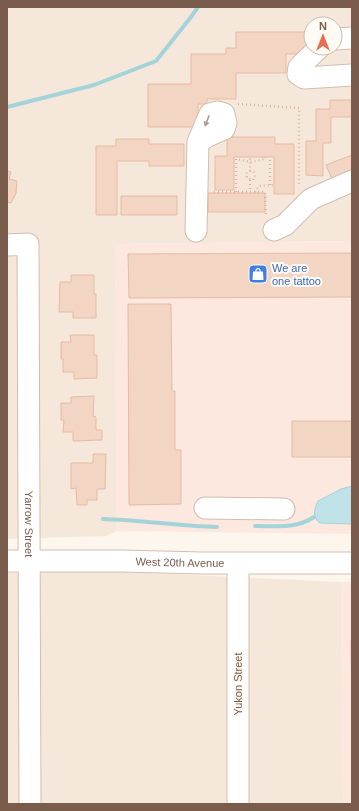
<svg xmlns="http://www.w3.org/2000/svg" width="359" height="811" font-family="Arial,sans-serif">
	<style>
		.residential { fill: #f5e8da; fill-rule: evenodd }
		.commercial { fill: #fde8e0 }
		.water { fill: #bfe3e8; stroke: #a5d3da }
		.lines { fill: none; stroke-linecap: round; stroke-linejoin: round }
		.stream { stroke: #a5d3da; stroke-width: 4 }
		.building { fill: #f3d5c3; stroke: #e6bba3 }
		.minor-casing { stroke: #d1beb0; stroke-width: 23 }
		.path { stroke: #d9b8a5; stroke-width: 2.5; stroke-dasharray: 1 3; stroke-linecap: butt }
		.minor { stroke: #fff; stroke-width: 21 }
		.oneway { fill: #af9d94 }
		.labels { text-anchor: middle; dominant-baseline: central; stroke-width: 4; stroke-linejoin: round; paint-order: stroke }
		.shop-label { font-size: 11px; fill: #366cbe; stroke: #fffaf3; text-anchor: start }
		.street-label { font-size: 11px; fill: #7a5c4d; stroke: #fffaf3 }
	</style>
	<rect width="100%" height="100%" fill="#fdf6ec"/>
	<path class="residential" d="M7 7H352V241L115 244 117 531 106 536 7 539ZM311 24H335V48H311Z
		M105 571 341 582 343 804H7V573Z"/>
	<path class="commercial" d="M352 241V534L116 531 115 244Z
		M341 582H352V804H343Z"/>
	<path class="water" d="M352 486V524L320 523C312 518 314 508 318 501L341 489Z"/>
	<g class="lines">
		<path class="stream" d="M7 107 94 85 156 61 191 17 198 7
			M103 519C141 520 179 526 217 527
			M255 526C275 526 297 529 314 517"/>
	</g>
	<path class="building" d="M236 32H307V54H286V73H236V99H207V104H198V127H148V84H191V54H226V48H236Z
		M330 100H352V117H331V143H323V176L306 175V141H316V109H330Z
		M227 137H275V144H294V194H274V157H234V190H215V156H227Z
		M116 139H149V144H184V166H149V161H117V215H96V146H116Z
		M352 155V171L332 179 326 165Z
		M7 171 11 172 9 179 17 181 16 193 11 203 7 202Z
		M208 193H265V212H208Z
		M121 196H177V215H121Z
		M352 253V297L129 298 128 254Z
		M71 275H94V294H96V318H73V312H59L60 282H71Z
		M128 304H171L172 391H175V450H181V504L129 505Z
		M70 335H94V355H97V378L74 379V372H63V359H61V342H71Z
		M94 396 93 416 96 417V430H102V440L73 441V432H63L64 420H61V403H71V397Z
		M292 421H352V457H292Z
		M93 454H106L105 489H97V500H87V505H77L76 488 71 489V463H93Z
		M351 640H352V708Z"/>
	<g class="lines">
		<g class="minor-casing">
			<g id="minor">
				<path d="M335 39 352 38"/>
				<path d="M319 48 299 67 298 74 304 78 352 75"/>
				<path d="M274 230 285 225 311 199 352 181"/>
				<path d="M196 231 198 142 210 114 218 112 224 114 226 123 224 129 208 136 198 142"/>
				<path id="s1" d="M7 245 28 244 30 804"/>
				<path d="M205 508 284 509"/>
				<path id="s2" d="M7 561H121L202 563H352"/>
				<path d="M238 804V564"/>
			</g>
		</g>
		<path class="path" d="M238 104 299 108V186
			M250 171H253L255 174V177L253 180 247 178C246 174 246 172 250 171V157
			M250 180V192
			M270 185V157
			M214 192H265L266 216
			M236 192V159L250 162 265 159V157
			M255 192 259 186 274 185"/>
		<use href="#minor" class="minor"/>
	</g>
	<defs><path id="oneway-solid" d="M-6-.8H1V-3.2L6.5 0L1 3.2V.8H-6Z"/></defs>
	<use class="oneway" href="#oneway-solid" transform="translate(207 121) rotate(111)"/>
	<defs>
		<g id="shop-square" transform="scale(1)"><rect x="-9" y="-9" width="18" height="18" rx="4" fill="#3f7fe0" stroke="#fffaf3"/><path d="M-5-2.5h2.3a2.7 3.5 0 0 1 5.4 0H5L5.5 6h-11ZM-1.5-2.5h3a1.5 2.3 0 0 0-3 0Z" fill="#fff"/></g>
	</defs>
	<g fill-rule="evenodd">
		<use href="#shop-square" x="258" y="274"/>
	</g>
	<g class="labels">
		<g class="shop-label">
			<text x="272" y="268">We are<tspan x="272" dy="13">one tattoo</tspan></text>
		</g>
		<g class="street-label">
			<text stroke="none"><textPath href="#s1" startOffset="301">Yarrow Street</textPath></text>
			<text stroke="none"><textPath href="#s2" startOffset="173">West 20th Avenue</textPath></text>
			<text transform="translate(238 684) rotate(-90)">Yukon Street</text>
		</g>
	</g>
	<rect width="359" height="811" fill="none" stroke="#7a5c4d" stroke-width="16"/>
	<g transform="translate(323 36)"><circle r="19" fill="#fffaf3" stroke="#cabbb1"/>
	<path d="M0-3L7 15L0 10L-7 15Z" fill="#e76f51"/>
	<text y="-6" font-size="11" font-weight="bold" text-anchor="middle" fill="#7a5c4d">N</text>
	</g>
</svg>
